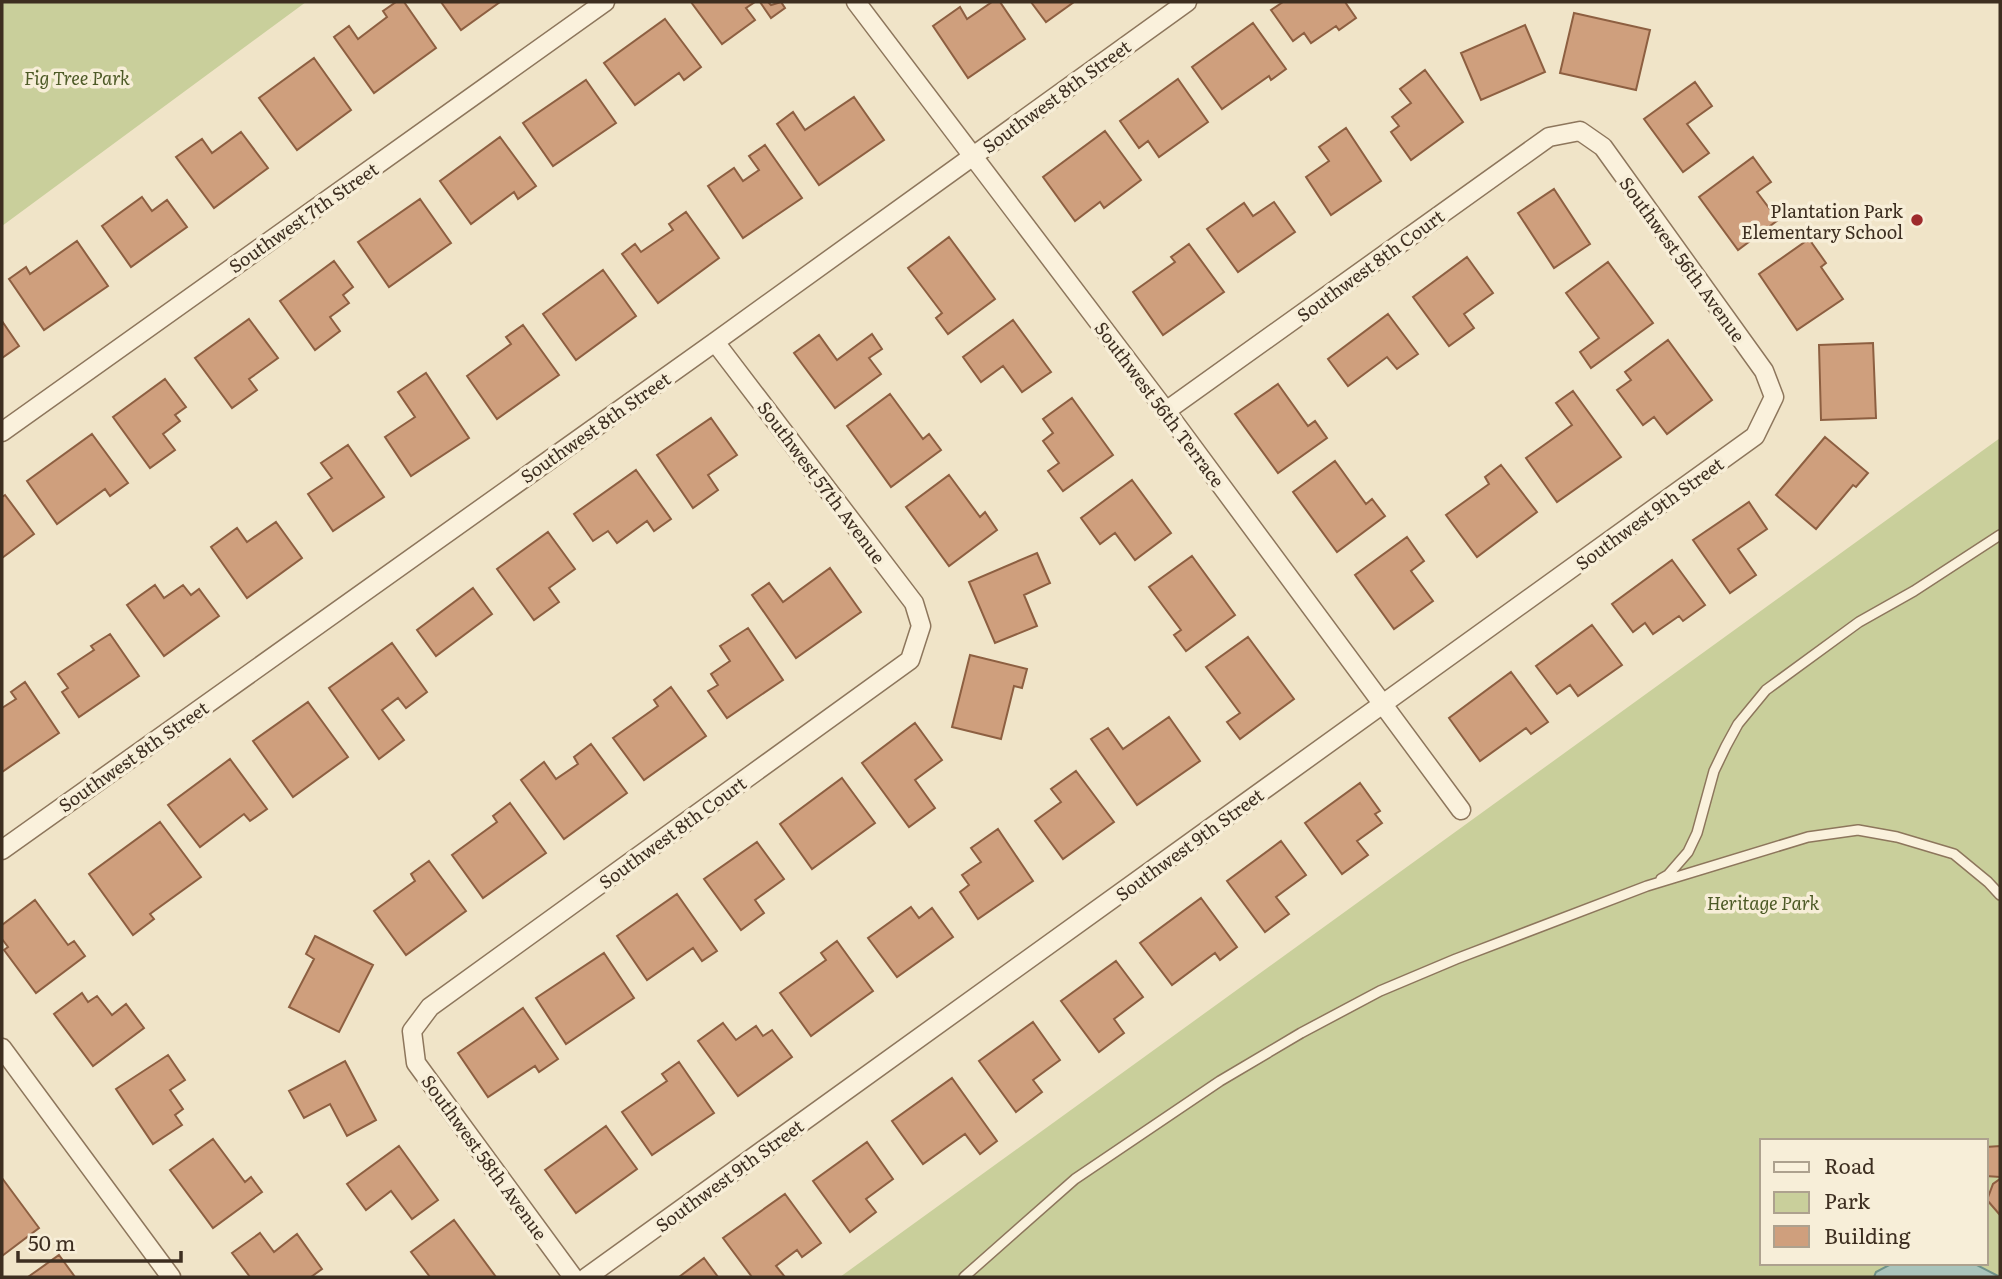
<svg xmlns="http://www.w3.org/2000/svg" width="2002" height="1279" font-family="Literata,serif">
	<style>
		.green { fill: #c9cf9b; fill-rule: evenodd }
		.water { fill: #a9c4bc; stroke: #6f938a; stroke-width: 2 }
		.building { fill: #cf9f7d; stroke: #8d5f41; stroke-width: 2 }
		.lines { fill: none; stroke-linecap: round; stroke-linejoin: round }
		.service-casing { stroke: #8d765c; stroke-width: 12 }
		.minor-casing { stroke: #8d765c; stroke-width: 21 }
		.service { stroke: #faf1dc; stroke-width: 9 }
		.minor { stroke: #faf1dc; stroke-width: 18 }
		.poi-dot { fill: #9e2a2b; stroke: #f7eed8; stroke-width: 2.5 }
		.labels { text-anchor: middle; dominant-baseline: central; stroke-width: 7; stroke-linejoin: round; paint-order: stroke }
		.park-label { font-size: 18px; font-style: italic; fill: #4d5a26; stroke: #f7eed8 }
		.street-label { font-size: 18px; fill: #3d2e20; stroke: #f7eed8 }
		.poi-label { font-size: 18px; fill: #3d2e20; stroke: #f7eed8; text-anchor: end }
	</style>
	<rect width="100%" height="100%" fill="#f0e4c8"/>
	<path class="green" d="M2 2H306L2 226Z
		M2000 438V1277H840ZM1762 1141H1986V1263H1762Z"/>
	<path class="water" d="M1893 1263H1973L2000 1277H1874L1876 1272Z"/>
	<path class="building" d="M396 2H404L436 48 374 93 334 37 349 26 358 39 387 17 383 11Z
		M441 2H500L461 30Z
		M691 2H755L746 8 755 20 722 44Z
		M760 2H768L771 5 781 2 785 8 771 18Z
		M992 2H1000L1025 39 968 78 933 26 960 7 967 19Z
		M1031 2H1074L1046 22Z
		M1283 2H1345L1356 18 1339 30 1336 26 1311 43 1304 33 1293 41 1271 10Z
		M1574 13 1650 30 1636 90 1560 73Z
		M665 19 701 67 684 80 679 73 635 105 604 63Z
		M1253 23 1286 69 1271 80 1269 76 1222 109 1192 67Z
		M1525 25 1545 72 1481 100 1461 53Z
		M314 58 351 110 297 150 259 98Z
		M1425 70 1463 122 1411 160 1391 132 1399 126 1392 117 1411 103 1400 89Z
		M1178 79 1208 122 1159 157 1148 141 1139 148 1120 121Z
		M586 80 616 123 553 166 523 123Z
		M1695 82 1712 106 1687 124 1709 153 1683 172 1644 119Z
		M854 97 884 140 819 185 777 124 793 112 805 130Z
		M1346 128 1381 181 1331 215 1306 177 1329 161 1319 147Z
		M1105 131 1141 180 1104 208 1100 202 1075 221 1043 177Z
		M241 132 268 168 214 208 176 157 202 139 212 153Z
		M500 137 536 186 518 199 514 192 471 224 440 181Z
		M765 145 802 198 743 238 708 186 734 168 743 181 759 170 749 156Z
		M1753 157 1771 182 1757 192 1778 220 1738 250 1699 197Z
		M1554 189 1590 244 1554 268 1518 213Z
		M142 197 152 211 167 200 187 227 131 267 102 226Z
		M420 199 451 243 389 287 358 242Z
		M1274 202 1295 232 1238 272 1207 229 1244 203 1253 216Z
		M686 212 719 258 658 303 622 254 635 244 641 252 673 230 669 224Z
		M949 237 995 299 948 334 936 318 942 313 908 268Z
		M1809 239 1826 263 1821 267 1843 299 1797 330 1759 274Z
		M77 241 108 286 44 330 9 279 26 267 30 274Z
		M1189 244 1224 292 1163 335 1133 292 1175 262 1171 257Z
		M1467 257 1493 293 1464 314 1474 328 1449 346 1413 297Z
		M334 261 353 287 343 295 349 303 330 317 340 331 315 350 280 301Z
		M1608 262 1653 323 1591 368 1580 352 1599 338 1566 293Z
		M603 270 636 316 576 360 543 314Z
		M1388 314 1418 354 1397 369 1387 357 1348 386 1328 359Z
		M249 319 278 358 249 379 257 390 232 408 195 358Z
		M1013 320 1051 372 1022 392 1003 366 981 382 963 357Z
		M2 321 19 346 2 358Z
		M523 325 559 375 497 419 467 376 511 344 506 337Z
		M872 334 882 349 869 358 881 374 835 408 794 353 819 335 837 360Z
		M1668 340 1712 400 1667 434 1654 417 1643 425 1617 390 1631 380 1625 372Z
		M1873 343 1876 418 1821 420 1819 345Z
		M426 373 469 438 411 476 385 437 415 417 398 392Z
		M165 379 186 407 175 415 180 421 163 434 175 450 150 468 113 417Z
		M1278 384 1308 426 1315 421 1327 438 1278 473 1235 414Z
		M1573 391 1621 457 1557 502 1526 458 1572 425 1556 403Z
		M890 394 923 439 929 434 941 450 891 487 847 426Z
		M1072 398 1113 455 1063 491 1048 471 1059 463 1043 441 1053 433 1043 419Z
		M711 418 737 455 708 475 718 490 693 508 657 455Z
		M92 434 128 483 110 496 105 489 57 524 27 481Z
		M1825 437 1868 473 1856 487 1853 485 1816 529 1776 495Z
		M348 445 384 497 333 531 308 494 332 478 321 463Z
		M1335 461 1366 504 1372 499 1385 516 1337 552 1293 492Z
		M1501 465 1537 512 1477 557 1446 515 1489 484 1485 477Z
		M636 470 671 519 654 531 647 521 617 543 608 531 593 541 574 514Z
		M949 475 980 517 985 512 997 530 949 566 906 507Z
		M1132 480 1171 533 1135 560 1115 533 1100 544 1081 518Z
		M5 495 34 534 2 558V497Z
		M1749 502 1767 529 1738 549 1756 575 1730 593 1693 540Z
		M276 522 302 558 247 598 211 547 237 528 247 542Z
		M548 532 575 569 549 588 559 602 534 620 497 569Z
		M1407 537 1424 561 1411 571 1433 601 1394 629 1355 575Z
		M1037 553 1050 583 1024 595 1037 626 995 643 969 582Z
		M1192 556 1235 615 1186 651 1174 635 1181 630 1149 587Z
		M1672 560 1705 605 1683 621 1679 616 1653 634 1645 623 1633 632 1612 604Z
		M830 568 861 612 796 658 752 595 769 583 783 602Z
		M155 585 164 598 183 585 191 595 199 589 219 616 164 656 127 605Z
		M473 588 492 614 436 656 417 630Z
		M1592 625 1622 665 1578 696 1570 685 1557 694 1536 666Z
		M748 628 783 680 727 718 708 691 718 685 711 674 730 661 720 646Z
		M110 634 139 676 79 717 62 692 68 688 58 674 94 650 91 646Z
		M1248 637 1294 699 1240 739 1227 722 1240 713 1206 667Z
		M392 643 427 692 406 708 398 698 382 710 404 740 379 759 329 688Z
		M970 655 1027 669 1022 688 1014 686 1001 739 952 727Z
		M1511 672 1548 722 1531 734 1526 728 1480 761 1449 718Z
		M25 682 59 733 2 772V708L16 699 11 692Z
		M671 687 706 736 644 780 613 738 658 706 654 700Z
		M308 702 348 757 293 797 253 741Z
		M1169 717 1200 761 1137 805 1091 739 1108 728 1123 749Z
		M915 723 942 760 915 780 935 808 909 827 862 763Z
		M591 744 627 793 564 839 521 780 544 762 556 779 578 764 574 757Z
		M230 759 267 809 250 821 244 814 200 847 168 805Z
		M1076 771 1114 822 1063 859 1035 821 1061 802 1051 789Z
		M842 778 875 823 812 869 780 824Z
		M1360 783 1380 811 1375 814 1382 823 1357 841 1368 855 1342 874 1305 823Z
		M510 803 546 853 483 898 452 855 497 822 493 816Z
		M160 822 201 877 150 914 154 919 133 935 89 874Z
		M998 829 1033 881 978 919 960 892 969 885 962 875 981 862 971 848Z
		M1281 841 1306 875 1276 897 1289 914 1265 932 1227 881Z
		M757 842 784 879 755 900 764 913 741 930 704 879Z
		M429 861 466 911 406 955 374 911 415 881 411 874Z
		M677 894 717 951 702 961 693 948 647 980 617 936Z
		M1201 898 1237 947 1220 960 1215 953 1172 985 1140 943Z
		M35 900 68 945 74 941 85 956 36 993 4 950 8 947 2 939V925Z
		M911 907 919 918 932 908 953 937 897 977 868 938Z
		M315 936 373 965 339 1032 289 1007 314 959 306 954Z
		M837 941 873 991 811 1036 780 993 826 960 821 953Z
		M604 953 634 998 566 1044 536 998Z
		M1116 961 1143 997 1114 1019 1124 1033 1099 1052 1061 1001Z
		M82 993 88 1002 97 996 112 1015 126 1004 144 1028 93 1066 54 1014Z
		M523 1008 558 1059 539 1072 535 1066 488 1097 458 1053Z
		M1033 1022 1060 1060 1033 1080 1042 1092 1016 1112 979 1061Z
		M723 1023 736 1040 756 1026 763 1036 772 1030 792 1057 738 1096 698 1041Z
		M168 1055 185 1080 170 1090 183 1109 175 1115 182 1125 153 1144 116 1089Z
		M345 1061 376 1120 347 1136 330 1104 304 1118 289 1091Z
		M679 1062 714 1113 652 1155 622 1112 667 1081 662 1074Z
		M952 1078 997 1141 980 1154 965 1134 923 1164 892 1121Z
		M606 1126 637 1169 576 1213 545 1170Z
		M213 1139 245 1182 251 1177 262 1192 213 1228 170 1170Z
		M867 1142 893 1179 866 1199 876 1212 850 1232 813 1181Z
		M399 1146 438 1200 412 1219 391 1191 366 1210 347 1184Z
		M2000 1146V1177L1986 1176V1147Z
		M2 1178 39 1228 2 1256Z
		M2000 1179V1215L1987 1200 1993 1184Z
		M785 1194 821 1243 802 1257 797 1250 776 1266 785 1277H752L723 1238Z
		M454 1220 496 1277H430L411 1252Z
		M260 1233 274 1252 297 1234 322 1269 311 1277H250L232 1253Z
		M59 1255 75 1277H28Z
		M704 1258 718 1277H679Z"/>
	<g class="lines">
		<g class="service-casing">
			<path id="service" d="M1661 879 1668 875 1688 852 1697 833 1714 771 1726 746 1738 724 1766 690 1859 622 1914 591 2000 535
				M964 1277 1075 1179 1220 1081 1301 1033 1380 991 1456 959 1647 886 1808 837 1858 830 1897 837 1954 854 1988 882 2000 895"/>
		</g>
		<g class="minor-casing">
			<path id="minor" d="M856 2 1166 411 1461 810
				M2 432 605 2
				M2 850 715 342 1187 2
				M2 1048 171 1277
				M573 1277 416 1063 412 1031 430 1007 910 660 921 626 914 603 715 342
				M587 1277 1755 436 1774 397 1764 371 1603 147 1580 131 1549 137 1166 411"/>
		</g>
		<use href="#service" class="service"/>
		<use href="#minor" class="minor"/>
	</g>
	<circle class="poi-dot" cx="1917" cy="220" r="7"/>
	<g class="labels">
		<g class="park-label">
			<text x="77" y="77">Fig Tree Park</text>
			<text x="1763" y="902">Heritage Park</text>
		</g>
		<g class="street-label">
			<text transform="translate(1056 96) rotate(-36)">Southwest 8th Street</text>
			<text transform="translate(303 217) rotate(-35)">Southwest 7th Street</text>
			<text transform="translate(1683 259) rotate(54)">Southwest 56th Avenue</text>
			<text transform="translate(1370 265) rotate(-36)">Southwest 8th Court</text>
			<text transform="translate(1160 404) rotate(53)">Southwest 56th Terrace</text>
			<text transform="translate(595 427) rotate(-35)">Southwest 8th Street</text>
			<text transform="translate(822 482) rotate(53)">Southwest 57th Avenue</text>
			<text transform="translate(1649 513) rotate(-36)">Southwest 9th Street</text>
			<text transform="translate(133 756) rotate(-35)">Southwest 8th Street</text>
			<text transform="translate(672 832) rotate(-36)">Southwest 8th Court</text>
			<text transform="translate(1189 844) rotate(-36)">Southwest 9th Street</text>
			<text transform="translate(485 1157) rotate(54)">Southwest 58th Avenue</text>
			<text transform="translate(729 1175) rotate(-36)">Southwest 9th Street</text>
		</g>
		<g class="poi-label">
			<text x="1903" y="210">Plantation Park<tspan x="1903" dy="21">Elementary School</tspan></text>
		</g>
	</g>
	<rect width="2002" height="1279" fill="none" stroke="#3d2e20" stroke-width="7"/>
	<rect x="1760" y="1139" width="228" height="126" fill="#f7eed8" stroke="#ada18e" stroke-width="2"/>
	<rect x="1774" y="1162" width="35" height="10" fill="#faf1dc" stroke="#ada18e" stroke-width="2"/>
	<text x="1824" y="1174" font-size="21" fill="#3d2e20">Road</text>
	<rect x="1774" y="1192" width="35" height="21" fill="#c9cf9b" stroke="#ada18e" stroke-width="2"/>
	<text x="1824" y="1209" font-size="21" fill="#3d2e20">Park</text>
	<rect x="1774" y="1226" width="35" height="21" fill="#cf9f7d" stroke="#ada18e" stroke-width="2"/>
	<text x="1824" y="1244" font-size="21" fill="#3d2e20">Building</text>
	<path d="M18 1251v10h163v-10" fill="none" stroke="#3d2e20" stroke-width="3.5"/>
	<text x="28" y="1251" font-size="21" fill="#3d2e20" stroke="#f7eed8" stroke-width="5" paint-order="stroke">50 m</text>
</svg>
